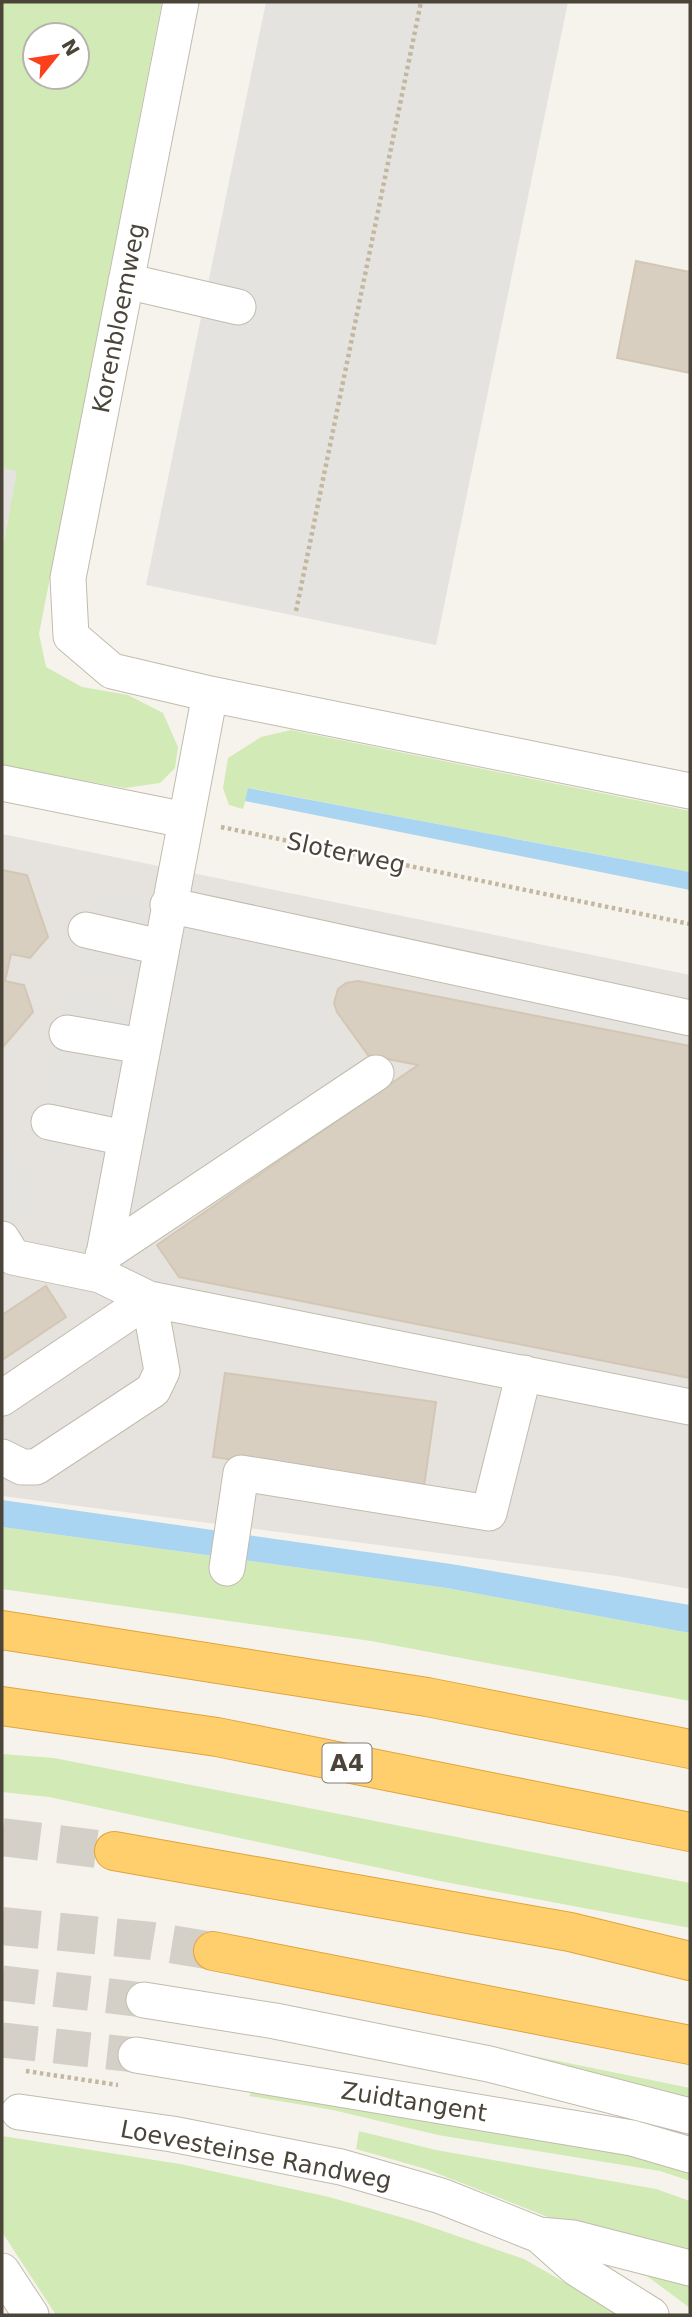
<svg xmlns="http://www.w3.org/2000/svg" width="692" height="2317" font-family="'DejaVu Sans',sans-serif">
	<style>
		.industrial { fill: #e6e2dd }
		.green { fill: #d2eab5; fill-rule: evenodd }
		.parking { fill: #e5e3e0 }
		.water { fill: #a9d4f2 }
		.building { fill: #d8cfc1; stroke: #d3c7b4; stroke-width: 2 }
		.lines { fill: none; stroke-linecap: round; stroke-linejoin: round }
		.minor-tunnel { stroke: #d4d0c8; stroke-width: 35; stroke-dasharray: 35 18; stroke-linecap: butt }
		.highway-tunnel { stroke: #d4d0c8; stroke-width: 38; stroke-dasharray: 38 19; stroke-linecap: butt }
		.minor-casing { stroke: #c2bbae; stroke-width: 37 }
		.highway-casing { stroke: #e0a43c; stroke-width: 40 }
		.path { stroke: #c4b79f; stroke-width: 4.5; stroke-dasharray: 3.5 3.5; stroke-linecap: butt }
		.minor { stroke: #fff; stroke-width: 35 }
		.highway { stroke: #ffcf6e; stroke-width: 38 }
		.labels { text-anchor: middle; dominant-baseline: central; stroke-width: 5; stroke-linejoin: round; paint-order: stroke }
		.shield { fill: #fff; stroke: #817c74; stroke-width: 2 }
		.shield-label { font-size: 23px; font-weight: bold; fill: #4b4439 }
		.street-label { font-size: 24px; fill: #4b4439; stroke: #fff }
	</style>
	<rect width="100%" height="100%" fill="#f6f3ec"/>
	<path class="industrial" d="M2 834 690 975V1589L616 1576 2 1496Z"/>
	<path class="green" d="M2 2H162L39 634 46 667 82 687 128 695 163 713 178 747 175 768 160 783 125 788 2 766V553L16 472 2 468ZM35 35H77V77H35Z
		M291 730 690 811V872L249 788 243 809 229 805 223 788 228 758 261 737Z
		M2 1527 447 1588 690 1633V1701L371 1641 2 1589Z
		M2 1754 54 1758 690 1883V1928L440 1881 49 1797 2 1792Z
		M363 2021 690 2088V2110Z
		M255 2085 690 2164V2181L660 2171 438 2135 333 2110 249 2096Z
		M359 2131 436 2150 656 2189 690 2201V2259L596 2236 426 2169 356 2149Z
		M2 2136 180 2164 329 2197 411 2220 524 2259 621 2315H56L2 2232Z
		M632 2265 690 2278V2308Z"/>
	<path class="parking" d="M266 2H568L436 645 146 585Z
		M2 468 17 471 2 553Z
		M89 885 161 902 142 987 70 971Z
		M174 924 339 955 328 1013 360 1063 126 1223Z
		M66 988 138 1002 108 1167 35 1153Z
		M2 1132 46 1204 12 1225 2 1209Z"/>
	<path class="water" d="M248 788 690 872V890L245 801Z
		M2 1500 451 1564 690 1605V1633L447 1588 2 1527Z"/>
	<path class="building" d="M636 261 690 272V373L617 358Z
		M2 870 27 875 48 937 30 958 11 954 5 981 24 985 33 1012 2 1048Z
		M358 981 690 1046V1378L179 1277 157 1245 418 1065 368 1055 337 1012 334 1003 338 989 346 983Z
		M46 1286 66 1317 2 1360V1315Z
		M225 1373 436 1402 424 1486 213 1457Z"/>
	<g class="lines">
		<path class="minor-tunnel" d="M2 1983 144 2000
			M2 2040 136 2055"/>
		<path class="highway-tunnel" d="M2 1837 114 1851
			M2 1926 152 1941 213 1951"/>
		<g class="minor-casing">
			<path id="minor" d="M181 2 68 578 71 636 112 671 210 694 690 791
				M126 281 238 307
				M2 783 185 820
				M168 905 690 1018
				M86 930 160 947
				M67 1033 142 1046
				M49 1122 125 1138
				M2 1239 13 1257 100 1275 149 1299 690 1407
				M103 1255 376 1073
				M100 1275 210 694
				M2 1398 149 1299 162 1371 153 1390 36 1467H22L2 1457
				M227 1568 241 1473 489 1513 524 1373
				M144 2000 275 2021 489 2064 690 2116
				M136 2055 632 2138 690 2155
				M19 2112 172 2134 341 2167 441 2196 539 2235 573 2238 690 2268
				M539 2235 576 2268 651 2315
				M2 2271 31 2315"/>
		</g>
		<g class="highway-casing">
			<path id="highway" d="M2 1630 427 1697 690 1749
				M2 1706 217 1737 690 1832
				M114 1851 570 1932 690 1961
				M213 1951 690 2045"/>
		</g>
		<path class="path" d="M296 611 421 2
			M221 827 690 924
			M26 2071 118 2085"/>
		<use href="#minor" class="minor"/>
		<use href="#highway" class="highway"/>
	</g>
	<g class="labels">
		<rect class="shield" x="322.5" y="1743.5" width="49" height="39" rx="5"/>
		<g class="shield-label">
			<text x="347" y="1763">A4</text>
		</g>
		<g class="street-label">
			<text transform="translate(119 318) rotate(-79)">Korenbloemweg</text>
			<text transform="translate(346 853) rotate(12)">Sloterweg</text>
			<text transform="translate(414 2102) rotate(9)">Zuidtangent</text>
			<text transform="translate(256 2155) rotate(11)">Loevesteinse Randweg</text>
		</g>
	</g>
	<rect width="692" height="2317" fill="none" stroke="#4b4439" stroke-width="7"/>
	<g transform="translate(56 56) rotate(60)"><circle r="33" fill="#ffffff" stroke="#b7b4b0" stroke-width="2"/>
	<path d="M0-5L12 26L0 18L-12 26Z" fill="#fc3f1d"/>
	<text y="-10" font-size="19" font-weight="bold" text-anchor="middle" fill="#4b4439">N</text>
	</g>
</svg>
